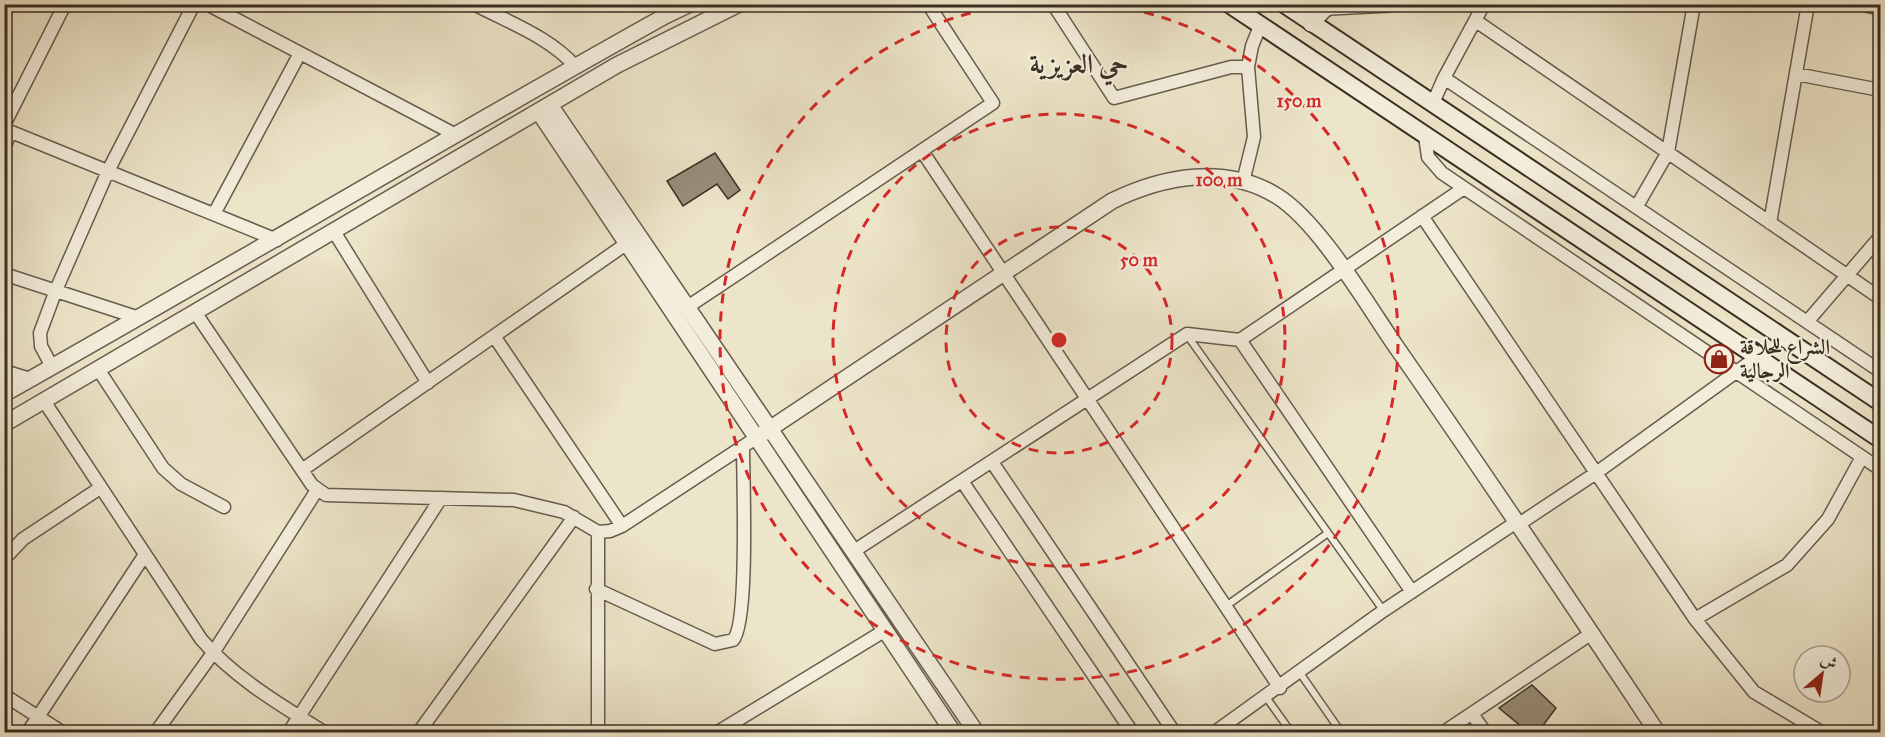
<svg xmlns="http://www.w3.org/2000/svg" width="1885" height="737" font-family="'IM FELL Great Primer',Amiri,serif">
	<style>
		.building { fill: #978e7a; stroke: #3a2f24; stroke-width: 1.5 }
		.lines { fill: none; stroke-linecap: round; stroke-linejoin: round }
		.service-casing { stroke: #675c4d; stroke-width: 9 }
		.minor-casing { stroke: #675c4d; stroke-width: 15 }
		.tertiary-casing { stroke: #675c4d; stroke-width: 18 }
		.secondary-casing { stroke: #3a2f24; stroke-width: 20 }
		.service { stroke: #f3eedc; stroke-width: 6 }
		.minor { stroke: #f3eedc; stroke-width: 12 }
		.tertiary { stroke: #f3eedc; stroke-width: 15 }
		.secondary { stroke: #f3eedc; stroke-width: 16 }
		.ring { fill: none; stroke: #d62828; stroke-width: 3; stroke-dasharray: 10 8 }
		.labels { text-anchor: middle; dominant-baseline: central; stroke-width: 4.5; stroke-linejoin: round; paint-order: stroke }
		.poi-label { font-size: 21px; font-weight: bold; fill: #3a2f24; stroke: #f3eedc; text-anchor: start }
		.district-label { font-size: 27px; font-weight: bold; fill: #3a2f24; stroke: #f3eedc }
		.centre { fill: #d62828; stroke: #f3eedc; stroke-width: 3 }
		.ring-label { font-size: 18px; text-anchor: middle; font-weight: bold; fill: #d62828; stroke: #f3eedc; stroke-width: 4.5; stroke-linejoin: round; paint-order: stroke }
	</style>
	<rect width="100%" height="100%" fill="#ede5c9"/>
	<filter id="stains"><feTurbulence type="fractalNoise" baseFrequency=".00333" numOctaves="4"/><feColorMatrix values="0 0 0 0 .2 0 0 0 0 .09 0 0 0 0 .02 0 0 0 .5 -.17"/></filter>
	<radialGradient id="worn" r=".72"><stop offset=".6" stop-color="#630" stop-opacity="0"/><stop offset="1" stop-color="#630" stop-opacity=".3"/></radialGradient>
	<path class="building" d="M715 153 740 190 728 199 717 184 683 206 667 181Z
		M1532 685 1556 708 1538 732H1528L1499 708Z"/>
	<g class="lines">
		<g class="service-casing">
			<path id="service" d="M1187 335 1383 610
				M1226 606 1328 533
				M1300 673 1341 732
				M1266 697 1291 732"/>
		</g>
		<g class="minor-casing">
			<path id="minor" d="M207 4 456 135
				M474 4C508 22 550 37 576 67
				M1053 4 1114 98 1231 67H1248
				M1476 21 1880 298
				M1796 74 1880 90
				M1444 78 1880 371
				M1433 103 1444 78 1484 4
				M4 125 65 4
				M4 129 277 240
				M1425 136 1428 157 1442 173 1880 469
				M4 147 11 132
				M922 151 1280 688
				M1243 182 1254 137 1248 67 1252 46 1260 26
				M1637 206 1668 152 1694 4
				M214 214 300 53
				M1422 216 1695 619 1754 692 1821 732
				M1770 223 1808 4
				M333 230 428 383
				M4 274 139 318
				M689 306 993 103 928 4
				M195 312 312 485 326 495 514 500 564 512 598 532 610 531 622 526 756 438
				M1807 322 1880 237
				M494 336 622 526
				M1240 340 1412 592
				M52 367 41 346 40 333 56 290 108 171 194 4
				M98 369 163 468 181 484 224 507
				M4 371 30 379
				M44 401 201 639C233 677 282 706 324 732
				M992 462 1174 732
				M302 470 626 244
				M962 481 1132 732
				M1519 524 1596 473 1757 357
				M598 532V732
				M854 551 1187 334 1240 340 1464 188
				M4 559 23 539 100 488
				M596 589 715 644 733 640C749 624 743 477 743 447
				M1695 619 1787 565 1828 519 1862 457
				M4 695 62 732
				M1472 714 1485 732
				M28 732 144 556
				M156 732 213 653 317 490
				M289 732 441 498
				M419 732 574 517
				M718 732 884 631
				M1215 732 1383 611 1518 521
				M1444 732 1592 633"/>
		</g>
		<g class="tertiary-casing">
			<path id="tertiary" d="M1866 4 1880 7
				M1311 24 1325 9 1331 7 1390 4
				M550 105 976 732
				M539 112 953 732
				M4 394C226 269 444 139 665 16L690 4
				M4 424 617 65 739 4
				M756 438 1112 201C1163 176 1226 164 1277 196 1319 222 1366 303 1395 345 1484 473 1571 602 1657 732"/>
		</g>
		<g class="secondary-casing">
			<path id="secondary" d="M1229 4 1880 439
				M1284 4 1880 402"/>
		</g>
		<use href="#service" class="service"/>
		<use href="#minor" class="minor"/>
		<use href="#tertiary" class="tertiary"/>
		<use href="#secondary" class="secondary"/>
	</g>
	<g class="ring">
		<circle cx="1059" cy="340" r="113"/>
		<circle cx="1059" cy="340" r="226"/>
		<path d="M1109 5A339 339 0 1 1 1009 5"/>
	</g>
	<defs>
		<g id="shop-ring" transform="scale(1.5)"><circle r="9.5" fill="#f3eedc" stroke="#8f2418" stroke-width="1.5"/><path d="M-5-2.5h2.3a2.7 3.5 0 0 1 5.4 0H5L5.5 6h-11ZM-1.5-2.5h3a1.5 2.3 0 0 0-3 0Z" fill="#8f2418"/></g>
	</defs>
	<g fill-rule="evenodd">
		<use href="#shop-ring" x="1719" y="359"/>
	</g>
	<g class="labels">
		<g class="poi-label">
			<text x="1740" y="347">الشراع للحلاقة<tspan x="1740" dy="24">الرجالية</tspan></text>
		</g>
		<g class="district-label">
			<text x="1079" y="63">حي العزيزية</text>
		</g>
	</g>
	<circle cx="1059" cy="340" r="9" class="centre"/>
	<g class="ring-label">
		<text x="1299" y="107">150 m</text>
		<text x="1219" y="186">100 m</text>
		<text x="1139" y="266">50 m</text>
	</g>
	<rect width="1885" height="737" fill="none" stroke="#ede5c9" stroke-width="24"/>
	<rect x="6" y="6" width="1873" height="725" fill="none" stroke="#3a2f24" stroke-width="3"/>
	<rect x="12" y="12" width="1861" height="713" fill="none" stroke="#3a2f24" stroke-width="1.5"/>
	<g transform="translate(1822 674) rotate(29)"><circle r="28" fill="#f3eedc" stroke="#a9a292" stroke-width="1.5"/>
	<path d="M0-4.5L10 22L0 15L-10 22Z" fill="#8f2418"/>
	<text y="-9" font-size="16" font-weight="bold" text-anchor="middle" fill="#3a2f24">ش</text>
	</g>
	<rect width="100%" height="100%" filter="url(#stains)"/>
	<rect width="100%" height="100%" fill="url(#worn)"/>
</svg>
